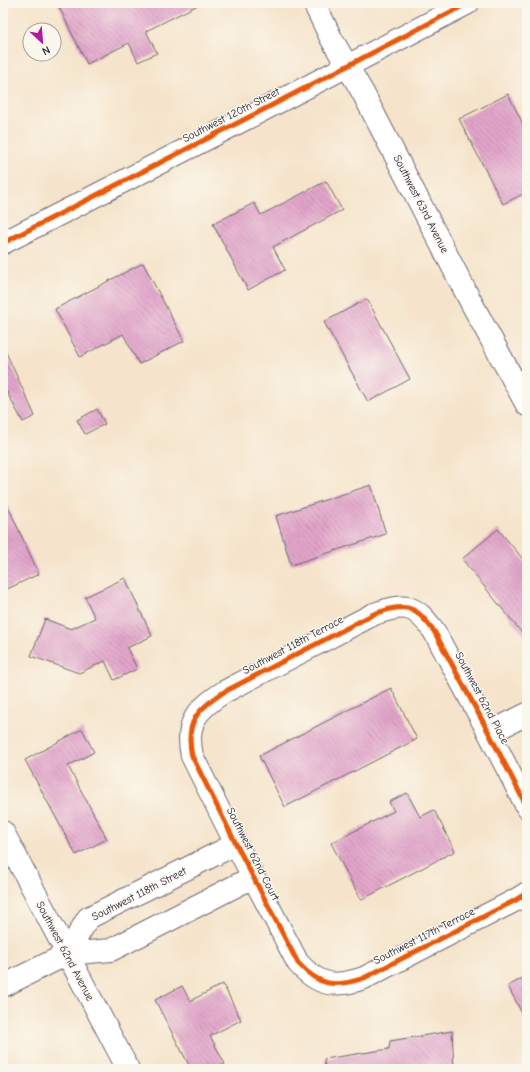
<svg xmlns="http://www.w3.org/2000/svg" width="530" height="1072" font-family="'Comic Neue',sans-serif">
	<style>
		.building { fill: url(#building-back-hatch) }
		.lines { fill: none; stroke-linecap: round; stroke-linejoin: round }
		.minor-casing { stroke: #6c666d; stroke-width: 24 }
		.tertiary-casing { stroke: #6c666d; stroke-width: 24 }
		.minor { stroke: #fff; stroke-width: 22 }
		.tertiary { stroke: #fff; stroke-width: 22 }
		.cycleway-casing { stroke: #fbf7ec; stroke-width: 8 }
		.cycleway { stroke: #e8590c; stroke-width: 5 }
		.labels { text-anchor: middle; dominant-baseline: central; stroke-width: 3; stroke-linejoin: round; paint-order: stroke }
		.street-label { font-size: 11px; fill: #22223b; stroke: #fbf7ec }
	</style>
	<defs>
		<pattern id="building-back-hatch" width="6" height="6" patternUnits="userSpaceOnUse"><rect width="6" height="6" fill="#e2a5ca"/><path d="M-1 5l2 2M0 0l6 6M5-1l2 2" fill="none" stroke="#b786a5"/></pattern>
	</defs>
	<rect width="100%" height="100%" fill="#fbf7ec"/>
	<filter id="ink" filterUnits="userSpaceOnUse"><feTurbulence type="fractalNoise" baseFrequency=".025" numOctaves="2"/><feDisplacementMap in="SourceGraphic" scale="8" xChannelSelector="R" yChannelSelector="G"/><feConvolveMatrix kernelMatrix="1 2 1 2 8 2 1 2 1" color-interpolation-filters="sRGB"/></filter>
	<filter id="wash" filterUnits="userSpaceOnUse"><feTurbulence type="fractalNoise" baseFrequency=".012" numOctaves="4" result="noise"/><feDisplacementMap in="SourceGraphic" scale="16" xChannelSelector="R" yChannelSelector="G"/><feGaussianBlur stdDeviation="0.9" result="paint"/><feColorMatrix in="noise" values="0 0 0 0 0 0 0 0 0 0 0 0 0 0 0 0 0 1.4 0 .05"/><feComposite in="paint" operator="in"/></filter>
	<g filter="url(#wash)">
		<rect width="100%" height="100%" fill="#f5e4cb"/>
		<g id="blocks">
			<path class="building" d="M57 3H202L146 31 157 53 138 62 129 43 87 64Z
				M508 94 527 132V192L503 204 459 119Z
				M326 181 342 210 273 247 285 270 248 290 213 224 254 203 261 215Z
				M143 263 184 341 139 364 123 334 80 357 55 309Z
				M367 299 410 379 368 402 324 322Z
				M3 346 35 416 23 422 3 385Z
				M97 409 105 424 85 434 77 420Z
				M371 485 386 534 291 565 276 516Z
				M3 496 39 574 3 591Z
				M498 529 527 564V639L462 559Z
				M125 578 152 636 127 648 137 669 114 680 105 661 79 673 31 656 45 619 71 629 95 618 85 597Z
				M391 688 417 739 285 807 259 756Z
				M82 729 94 752 68 766 107 839 76 855 25 760Z
				M407 793 420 817 434 810 455 851 361 900 331 843 394 811 389 802Z
				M527 976V1023L508 986Z
				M223 984 241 1020 210 1036 225 1064 216 1069H191L155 1000 182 986 190 1001Z
				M452 1031 454 1069H325L324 1059 389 1049 390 1041Z"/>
		</g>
	</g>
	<g filter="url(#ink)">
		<use href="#blocks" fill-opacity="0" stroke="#6c666d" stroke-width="1"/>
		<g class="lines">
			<g class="minor-casing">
				<path id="minor" d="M314 3 331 38 363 93 472 304 527 405
					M489 733 527 714
					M527 807 489 733 434 631C414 604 406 603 374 614L224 692C196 710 185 723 192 756L236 844 298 963C319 986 334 988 364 978L514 901 527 893
					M67 954 88 918 236 844
					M3 986 67 954 111 950 253 877"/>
			</g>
			<g class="tertiary-casing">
				<path id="tertiary" d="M3 243 259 112 468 3
					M3 832 128 1069"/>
			</g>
			<use href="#minor" class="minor"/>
			<use href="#tertiary" class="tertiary"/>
			<g class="cycleway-casing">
				<path id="cycleway" d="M3 243 259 112 468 3
					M527 807 489 733 434 631C414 604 406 603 374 614L224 692C196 710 185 723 192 756L236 844 298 963C319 986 334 988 364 978L514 901 527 893"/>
			</g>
			<use href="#cycleway" class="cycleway"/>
		</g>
	</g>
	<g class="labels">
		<g class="street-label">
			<text transform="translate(231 115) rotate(-27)">Southwest 120th Street</text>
			<text transform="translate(421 204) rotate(63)">Southwest 63rd Avenue</text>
			<text transform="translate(293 645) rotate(-28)">Southwest 118th Terrace</text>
			<text transform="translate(482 698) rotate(62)">Southwest 62nd Place</text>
			<text transform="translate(253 854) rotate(63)">Southwest 62nd Court</text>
			<text transform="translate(139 894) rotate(-27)">Southwest 118th Street</text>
			<text transform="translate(424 936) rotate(-27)">Southwest 117th Terrace</text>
			<text transform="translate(65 951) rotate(62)">Southwest 62nd Avenue</text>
		</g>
	</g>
	<rect width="530" height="1072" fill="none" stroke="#fbf7ec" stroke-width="16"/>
	<g transform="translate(42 42) rotate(154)"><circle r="19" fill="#fbf7ec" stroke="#a4a2a5"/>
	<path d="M0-3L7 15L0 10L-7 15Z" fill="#b5179e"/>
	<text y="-6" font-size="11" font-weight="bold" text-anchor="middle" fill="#22223b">N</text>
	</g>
</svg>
